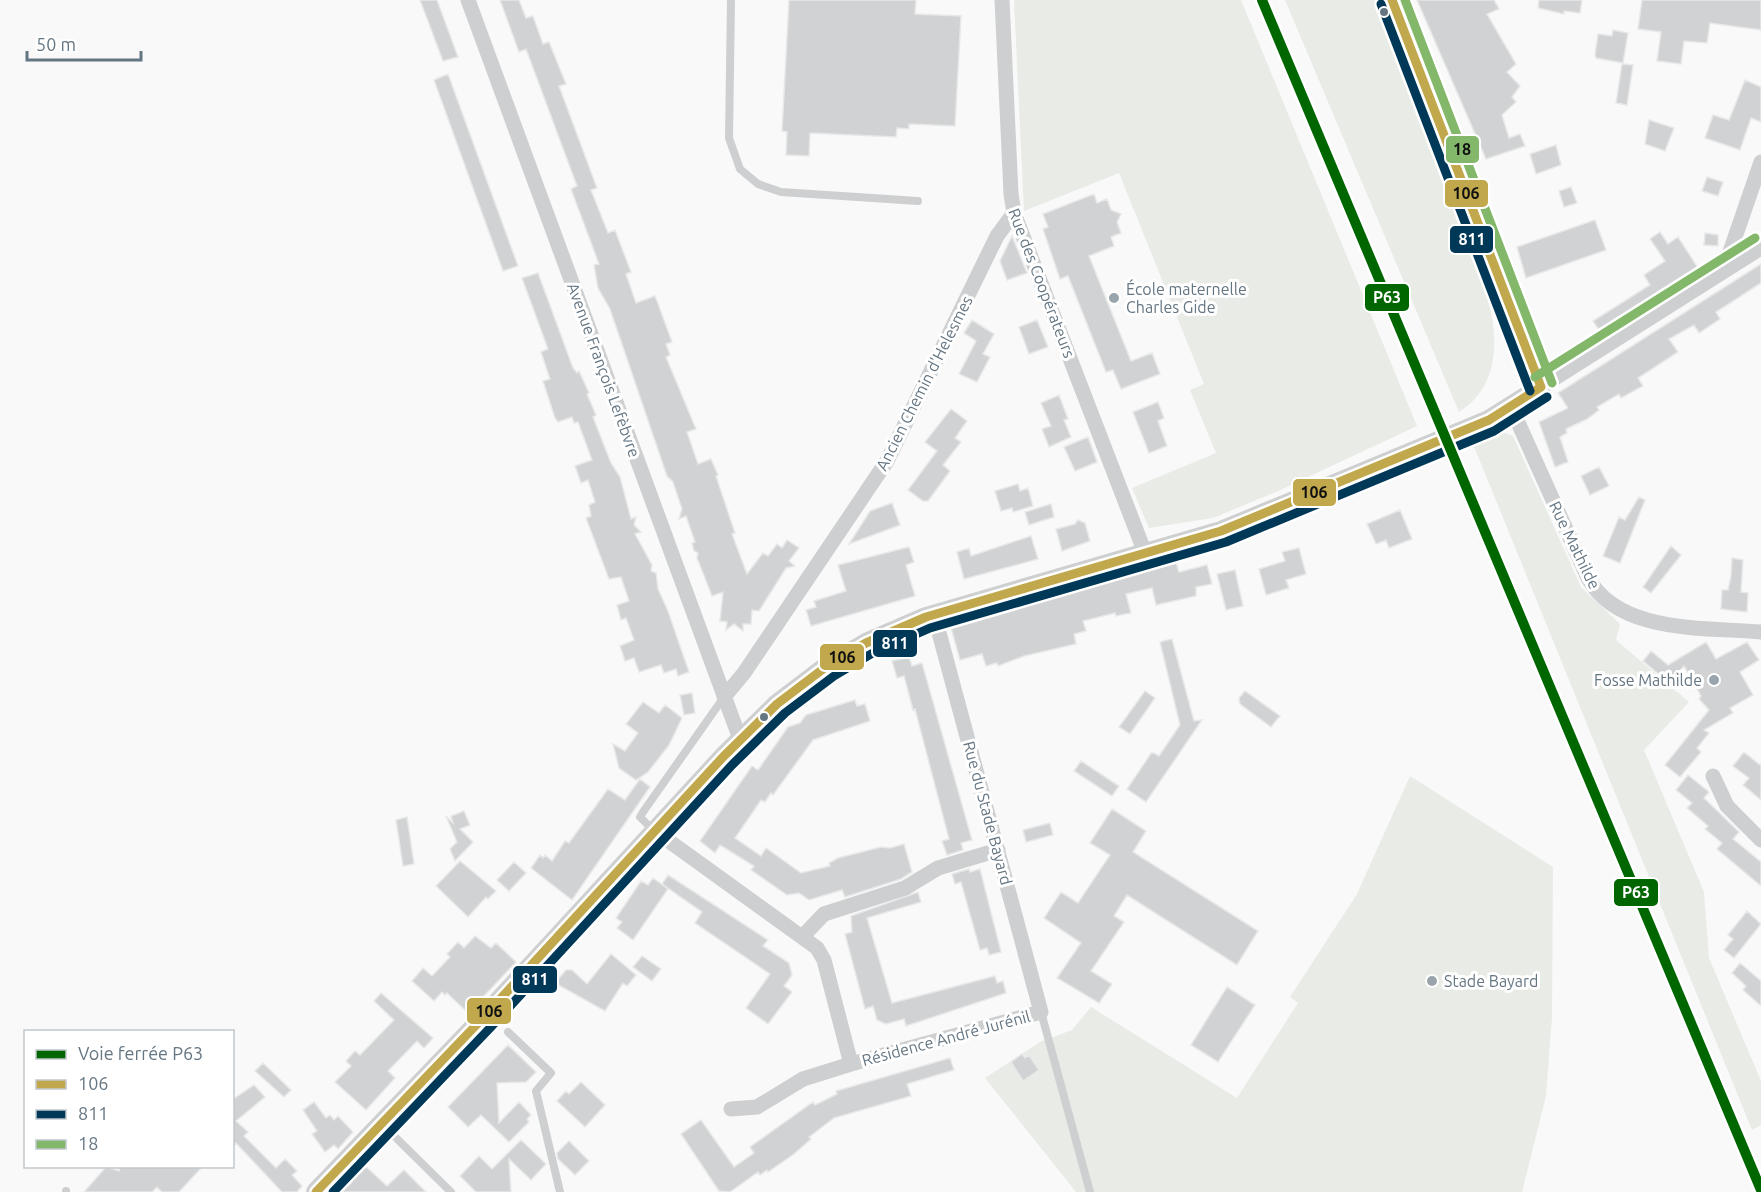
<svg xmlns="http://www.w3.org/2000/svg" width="1761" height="1192" font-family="Ubuntu,sans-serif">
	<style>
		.green { fill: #e8ebe6 }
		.building { fill: #d0d2d3; stroke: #e8e8e8; stroke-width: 1.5 }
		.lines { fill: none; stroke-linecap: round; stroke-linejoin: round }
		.service { stroke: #cecfd0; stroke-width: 8 }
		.minor { stroke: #cecfd0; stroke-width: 15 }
		.tertiary { stroke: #cecfd0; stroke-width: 20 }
		.bus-1-casing { stroke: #fff; stroke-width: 14 }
		.bus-2-casing { stroke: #fff; stroke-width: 14 }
		.bus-3-casing { stroke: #fff; stroke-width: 14 }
		.bus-1 { stroke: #c1a84c; stroke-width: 9 }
		.bus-2 { stroke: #003858; stroke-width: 9 }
		.bus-3 { stroke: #83b86a; stroke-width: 9 }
		.rail-1-casing { stroke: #fff; stroke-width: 15 }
		.rail-1 { stroke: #060; stroke-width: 10 }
		.bus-dot { fill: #657683; stroke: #fff; stroke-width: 2 }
		.poi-dot { fill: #99a4ac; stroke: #fff; stroke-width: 2 }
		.labels { text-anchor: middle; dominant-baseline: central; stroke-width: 6; stroke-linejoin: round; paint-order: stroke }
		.street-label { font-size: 16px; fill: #657683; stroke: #fff }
		.poi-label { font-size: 16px; fill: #657683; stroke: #fff; text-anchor: start }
		.line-badge { stroke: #fff; stroke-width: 2 }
		.badge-label { font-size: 16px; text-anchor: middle; font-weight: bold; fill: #fff }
		.pale-badge-label { font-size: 16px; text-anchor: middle; font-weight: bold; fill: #111 }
	</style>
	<rect width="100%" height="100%" fill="#f9f9f9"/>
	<path class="green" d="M1014 0H1241L1417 426 1278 491 1213 518 1149 528 1132 488 1216 453 1190 390 1204 384 1119 173 1024 211Z
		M1285 0H1375L1488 300C1499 340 1499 387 1459 412Z
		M1503 432 1513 436 1581 587 1620 624 1616 640 1689 702 1644 750 1704 892 1709 958 1761 1081V1125L1752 1130 1471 439Z
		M1410 776 1553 867 1552 1017 1546 1096 1522 1192H1076L985 1078 1040 1042 1072 1030 1091 1007 1237 1098 1298 1003 1290 997 1357 894Z"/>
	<path class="building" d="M420 0H437L458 57 443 61Z
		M500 0H519L526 18 533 16 543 44 549 42 566 84 559 86 597 188 591 190 608 233 615 230 631 272 626 274 636 303 655 296 657 301 672 342 666 344 670 355 666 357 696 429 687 432 698 464 711 459 718 475 716 476 735 533 732 534 747 574 763 553 768 556 777 544 782 548 787 540 799 548 789 561 795 566 786 568 759 611 752 610 751 624H743V631L734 624 726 630 727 622 720 621 723 592 712 596 697 558 698 553 694 551 692 543 695 542 686 516 679 519 682 509 673 482 667 476 610 309 598 288 594 265 599 264 571 189 577 186 526 49 519 52Z
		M789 0H916L915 14 961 16 955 126 909 124V129L897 128 896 137 810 133 809 156 786 155 787 132 782 131Z
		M1417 0H1494L1499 9 1487 14 1516 64 1507 72 1520 86 1512 97 1516 102 1502 115 1509 138 1520 134 1525 146 1486 159Z
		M1539 0H1582L1580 13 1564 11V14L1538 8Z
		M1642 0H1761V30L1710 23 1707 43 1684 41 1681 64 1657 61 1661 32 1638 29Z
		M1613 30 1628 33 1623 63 1596 58 1595 55 1598 34 1612 36Z
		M1622 64 1633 65 1627 105 1616 103Z
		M448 74 518 266 503 271 434 80Z
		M1745 80 1761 87V122L1751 118 1740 150 1705 138 1713 115 1729 120Z
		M1649 120 1674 128 1665 151 1645 144Z
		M1556 145 1561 165 1536 174 1530 154Z
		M1707 177 1723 182 1718 196 1702 191Z
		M1571 187 1577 203 1564 207 1559 191Z
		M1094 194 1097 203 1107 199 1111 210 1121 214 1117 222 1121 233 1111 237 1114 246 1089 256 1131 361 1152 353 1160 374 1121 389 1113 370 1106 372 1068 276 1060 279 1043 229 1048 227 1043 214Z
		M1595 220 1606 250 1526 278 1517 247Z
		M1660 232 1668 244 1678 237 1700 271 1601 333 1593 321 1650 285 1644 275 1665 261 1650 239Z
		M1705 233 1718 235V246L1704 245Z
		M1012 236 1027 273 1007 280 1000 261Z
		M1761 264V283L1716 312 1720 319 1699 333 1694 325 1669 339 1678 352 1638 378 1643 386 1621 398 1619 394 1597 407 1599 410 1587 419 1566 429 1567 433 1560 437 1568 462 1555 467 1539 422 1568 408 1558 393Z
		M538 273 573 368 577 373 579 371 589 393 587 394 596 415 593 417 611 463 620 477 631 519 636 517 634 525 641 532 635 534 652 565 651 571 656 573 658 589 668 611 689 672 678 676 676 669 664 673 661 665 639 672 634 658 625 661 620 646 634 640 626 618 621 620 617 605 629 601 621 577 609 579 586 518 591 516 589 505 595 502 588 480 581 483 575 466 592 460 578 422 574 423 572 417 558 422 555 418 543 381 550 379 541 352 548 349 522 278Z
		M972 320 994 334 983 354 990 357 977 382 959 374 976 341 964 333Z
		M1037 320 1048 347 1029 354 1019 327Z
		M1059 395 1068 419 1064 420 1071 437 1049 447 1042 429 1051 426 1041 403Z
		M1158 402 1164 418 1158 421 1167 446 1149 453 1133 412Z
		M951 409 967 421 955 438 961 442 943 465 950 471 928 501H923L908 490 937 451 925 442Z
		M1088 437 1097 462 1075 471 1064 447Z
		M1599 467 1609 486 1590 495 1581 476Z
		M1018 484 1020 491 1028 488 1033 506 1013 512 1012 508 1001 511 995 491Z
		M1639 497 1645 500 1620 563 1603 556 1619 517 1625 520Z
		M892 503 900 525 849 544 870 511Z
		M1051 504 1054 517 1029 525 1025 512Z
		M1400 510 1412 539 1389 548 1386 540 1376 544 1367 524Z
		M1078 520 1085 523 1090 541 1062 551 1056 529 1075 524Z
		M1031 536 1038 559 964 579 957 552 969 548 971 556Z
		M1671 546 1681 555 1651 593 1643 587Z
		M909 547 914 562 906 565 915 596 811 626 806 610 816 607 814 601 846 591 838 565Z
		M1299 548 1306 574 1286 580 1289 588 1266 595 1259 569 1285 561 1282 552Z
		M1732 558 1743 560 1741 592 1748 593 1747 612 1721 609 1722 590H1728L1731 576Z
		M1176 562 1179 572 1207 565 1212 584 1196 587V596L1156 605 1152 588 1126 594 1131 613 1116 616 1115 613 1083 621 1086 631 1074 634 1076 644 1024 656 998 666 997 663 986 666 982 654 960 660 950 624Z
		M1235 570 1243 606 1226 610 1217 574Z
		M1172 639 1194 721 1202 720 1146 802 1127 789 1152 752 1159 756 1180 725 1160 642Z
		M1706 642 1716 659 1747 642 1759 660 1740 672 1753 695 1730 708 1733 713 1704 730 1709 733 1697 748 1701 752 1680 777 1665 765 1709 710 1699 699 1701 696 1684 666 1669 683 1643 661 1651 651 1668 665Z
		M909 657 912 666 922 663 972 840 961 843 963 850 947 855 942 841 949 839 915 709 913 710 904 676 897 678 892 661Z
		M1145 691 1155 698 1130 734 1119 727Z
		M1245 691 1280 716 1271 727 1240 704 1239 698Z
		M692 693 695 713 684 715 680 695Z
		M855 700 857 706 865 704 870 721 813 740 773 795 771 793 765 802 761 800 735 838 761 856 766 848 801 873 830 866 829 863 838 858 881 847 890 848 904 844 912 872 901 879 845 897 842 890 809 900 799 893 787 895 751 870 754 866 720 845 715 853 700 841 752 766 758 770 788 727 800 723 806 715Z
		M643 702 659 713 665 705 682 718 669 745 648 772 636 780 619 768 613 744 625 751 638 733 626 724Z
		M1744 752 1760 765 1761 763V800L1743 785 1749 778 1733 766Z
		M1081 761 1119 786 1112 796 1074 771Z
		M1688 775 1709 792 1704 798 1739 832 1733 839 1761 862V886L1717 849 1722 843 1705 829 1708 826 1687 808 1692 803 1676 790Z
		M640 779 650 787 572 900 531 868 540 855 543 858 545 855 552 861 565 841 569 843 608 789 625 800Z
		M1112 809 1146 831 1133 852 1258 931 1237 965 1127 895 1114 916 1124 922 1091 971 1112 984 1099 1003 1057 978 1081 943 1044 918 1061 892 1078 903 1110 855 1090 843Z
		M464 811 470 825 460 829 473 842 455 861 450 849 457 842 446 816 453 823 451 816Z
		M407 817 414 864 403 866 396 820Z
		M1050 823 1053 835 1026 842 1023 830Z
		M460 861 496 891 488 899 486 897 468 917 436 886Z
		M514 862 526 873 509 891 497 880Z
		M969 869 970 872 980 869 1001 952 989 955 987 948 980 950 961 882 955 884 952 874Z
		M668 875 768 940 763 946 789 963 792 975 784 986 792 992 768 1024 746 1008 770 974 695 923 702 912 662 884Z
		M653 878 668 889 633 940 617 928 622 922 616 918 641 881 648 885Z
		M918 892 921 902 867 918 892 1003 995 976 997 983 1003 981 1006 993 906 1026 904 1019 886 1024 877 1020 873 1006 865 1009 845 934 852 932 851 916Z
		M1747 911 1761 924 1734 958 1724 950 1733 939 1728 935Z
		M475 936 491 948 496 943 516 962 468 1013 447 993 445 995 442 992 434 1001 412 981 423 968 432 976 450 957 447 954 458 942 464 948Z
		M611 954 636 975 627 986 623 983 605 1011 555 983 566 970H572L587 984Z
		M642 956 661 969 652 981 633 967Z
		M1740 963 1761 981V1006L1743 990 1746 986 1732 973Z
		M1227 987 1255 1005 1218 1062 1191 1045Z
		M381 993 433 1038 424 1048 417 1041 388 1071 395 1078 366 1110 335 1082 351 1066 346 1061 355 1051 360 1055 394 1020 374 1001Z
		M508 1045 536 1072 526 1082 497 1083 499 1123 519 1102 531 1115 527 1119 529 1122 509 1142 481 1115 468 1127 448 1107Z
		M1022 1054 1025 1058 1029 1055 1039 1070 1023 1081 1011 1062Z
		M950 1058 954 1070 907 1084 911 1096 834 1118 809 1137 811 1139 794 1154 768 1172 767 1170 760 1175 758 1172 730 1192 719 1191 681 1134 701 1120 734 1167 754 1153 750 1147 813 1102 815 1105 837 1094 836 1091Z
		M263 1063 291 1090 284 1097 255 1071Z
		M581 1082 605 1105 585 1127 557 1101 566 1091 569 1094Z
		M254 1085 265 1097 236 1121 248 1132 244 1136 276 1168 285 1159 297 1171 292 1175 302 1186 297 1192H282L236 1143 232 1147V1100Z
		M314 1102 326 1118 330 1115 334 1120 338 1116 353 1132 338 1149 334 1145 325 1152 312 1134 317 1131 303 1110Z
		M521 1140 546 1164 531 1180 509 1159 511 1192H476L460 1176 479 1156 492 1169Z
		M569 1141 589 1161 575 1175 558 1159 557 1153Z
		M363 1164 387 1186 404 1170 426 1192H336Z
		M106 1167 119 1171 120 1167H202L179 1192H162L157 1187 152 1192H84Z"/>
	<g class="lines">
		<path class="service" d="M731 0 729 138 740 169 758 184 781 192 918 201
			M653 830 640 817 643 812 724 697
			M1041 1012 1090 1192
			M508 1032 551 1073 536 1091 560 1192
			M382 1124 451 1192
			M66 1192V1191"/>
		<path class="minor" d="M468 0 740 739
			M1002 0 1011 194 1014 213 1145 553
			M1723 272 1761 162
			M1541 387 1761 248
			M1511 407 1588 578C1619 634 1705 627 1761 632
			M724 697 744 673 887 461 997 236 1014 213
			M1713 776 1727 806 1761 840
			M655 831 817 948 824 960 851 1064 1041 1012 934 614
			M803 936 824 914 905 888 938 868 998 850
			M731 1109 757 1107 803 1079 851 1064"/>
		<path class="tertiary" d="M316 1192 481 1020 723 757 777 704 827 666 866 643 926 617 1221 531 1489 420 1541 387 1392 0"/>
		<g class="bus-1-casing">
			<path id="bus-1" d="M1392 0 1541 387
				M316 1192 481 1020 723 757 777 704 827 666 866 643 926 617 1221 531 1489 420 1541 387"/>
		</g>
		<g class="bus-2-casing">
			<path id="bus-2" d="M1381 4 1530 391
				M333 1192 490 1028 732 765 785 713 834 676 871 654 930 628 1226 542 1494 431 1547 397"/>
		</g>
		<g class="bus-3-casing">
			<path id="bus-3" d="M1405 0 1552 383
				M1535 377 1755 238"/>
		</g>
		<use href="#bus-1" class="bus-1"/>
		<use href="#bus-2" class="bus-2"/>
		<use href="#bus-3" class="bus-3"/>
		<g class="rail-1-casing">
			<path id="rail-1" d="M1262 0 1761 1190"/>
		</g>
		<use href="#rail-1" class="rail-1"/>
	</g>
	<g class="bus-dot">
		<circle cx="1384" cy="12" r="5"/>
		<circle cx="764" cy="717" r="5"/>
	</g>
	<g class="poi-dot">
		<circle cx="1114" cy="298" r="6"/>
		<circle cx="1714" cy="680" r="6"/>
		<circle cx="1432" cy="981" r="6"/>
	</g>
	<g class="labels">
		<g class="street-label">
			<text transform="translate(1042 283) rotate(69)">Rue des Coopérateurs</text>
			<text transform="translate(604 370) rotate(70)">Avenue François Lefèbvre</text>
			<text transform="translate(924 383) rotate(-63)">Ancien Chemin d'Helesmes</text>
			<text transform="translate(1575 545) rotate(64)">Rue Mathilde</text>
			<text transform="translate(988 813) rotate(75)">Rue du Stade Bayard</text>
			<text transform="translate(946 1038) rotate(-15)">Résidence André Jurénil</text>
		</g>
		<g class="poi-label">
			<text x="1126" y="289">École maternelle<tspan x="1126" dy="18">Charles Gide</tspan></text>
			<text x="1702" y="680" text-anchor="end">Fosse Mathilde</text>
			<text x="1444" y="981">Stade Bayard</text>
		</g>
	</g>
	<g class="line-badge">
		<rect x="1445" y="135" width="35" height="29" rx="6" fill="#83b86a"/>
		<rect x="1444" y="179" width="45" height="29" rx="6" fill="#c1a84c"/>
		<rect x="1449" y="225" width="45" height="29" rx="6" fill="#003858"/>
		<rect x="1364" y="283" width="46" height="29" rx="6" fill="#060"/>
		<rect x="1292" y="478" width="45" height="29" rx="6" fill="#c1a84c"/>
		<rect x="872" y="629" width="46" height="29" rx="6" fill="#003858"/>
		<rect x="819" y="643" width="46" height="28" rx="6" fill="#c1a84c"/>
		<rect x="1613" y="878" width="46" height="29" rx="6" fill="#060"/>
		<rect x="512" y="965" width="46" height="29" rx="6" fill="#003858"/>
		<rect x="466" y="997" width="46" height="28" rx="6" fill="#c1a84c"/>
	</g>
	<g class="badge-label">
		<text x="1472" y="245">811</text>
		<text x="1387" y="303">P63</text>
		<text x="895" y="649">811</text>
		<text x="1636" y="898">P63</text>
		<text x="535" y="985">811</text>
	</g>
	<g class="pale-badge-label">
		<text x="1462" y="155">18</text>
		<text x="1466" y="199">106</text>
		<text x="1314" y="498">106</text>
		<text x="842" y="663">106</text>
		<text x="489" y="1017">106</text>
	</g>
	<rect x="24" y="1030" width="210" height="138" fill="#ffffff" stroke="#c1c8cd" stroke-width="1.5"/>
	<rect x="36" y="1050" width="30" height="9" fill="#006600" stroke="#c1c8cd" stroke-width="1.5"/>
	<text x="78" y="1060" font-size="18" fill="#657683">Voie ferrée P63</text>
	<rect x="36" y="1080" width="30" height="9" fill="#c1a84c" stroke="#c1c8cd" stroke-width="1.5"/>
	<text x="78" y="1090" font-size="18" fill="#657683">106</text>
	<rect x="36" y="1110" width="30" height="9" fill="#003858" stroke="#c1c8cd" stroke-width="1.5"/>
	<text x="78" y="1120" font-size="18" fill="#657683">811</text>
	<rect x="36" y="1140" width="30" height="9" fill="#83b86a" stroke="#c1c8cd" stroke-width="1.5"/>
	<text x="78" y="1150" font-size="18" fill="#657683">18</text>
	<path d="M27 51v9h114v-9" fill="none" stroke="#657683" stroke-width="3"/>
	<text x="36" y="51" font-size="18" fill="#657683" stroke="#ffffff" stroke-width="4.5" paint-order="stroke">50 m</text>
</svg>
